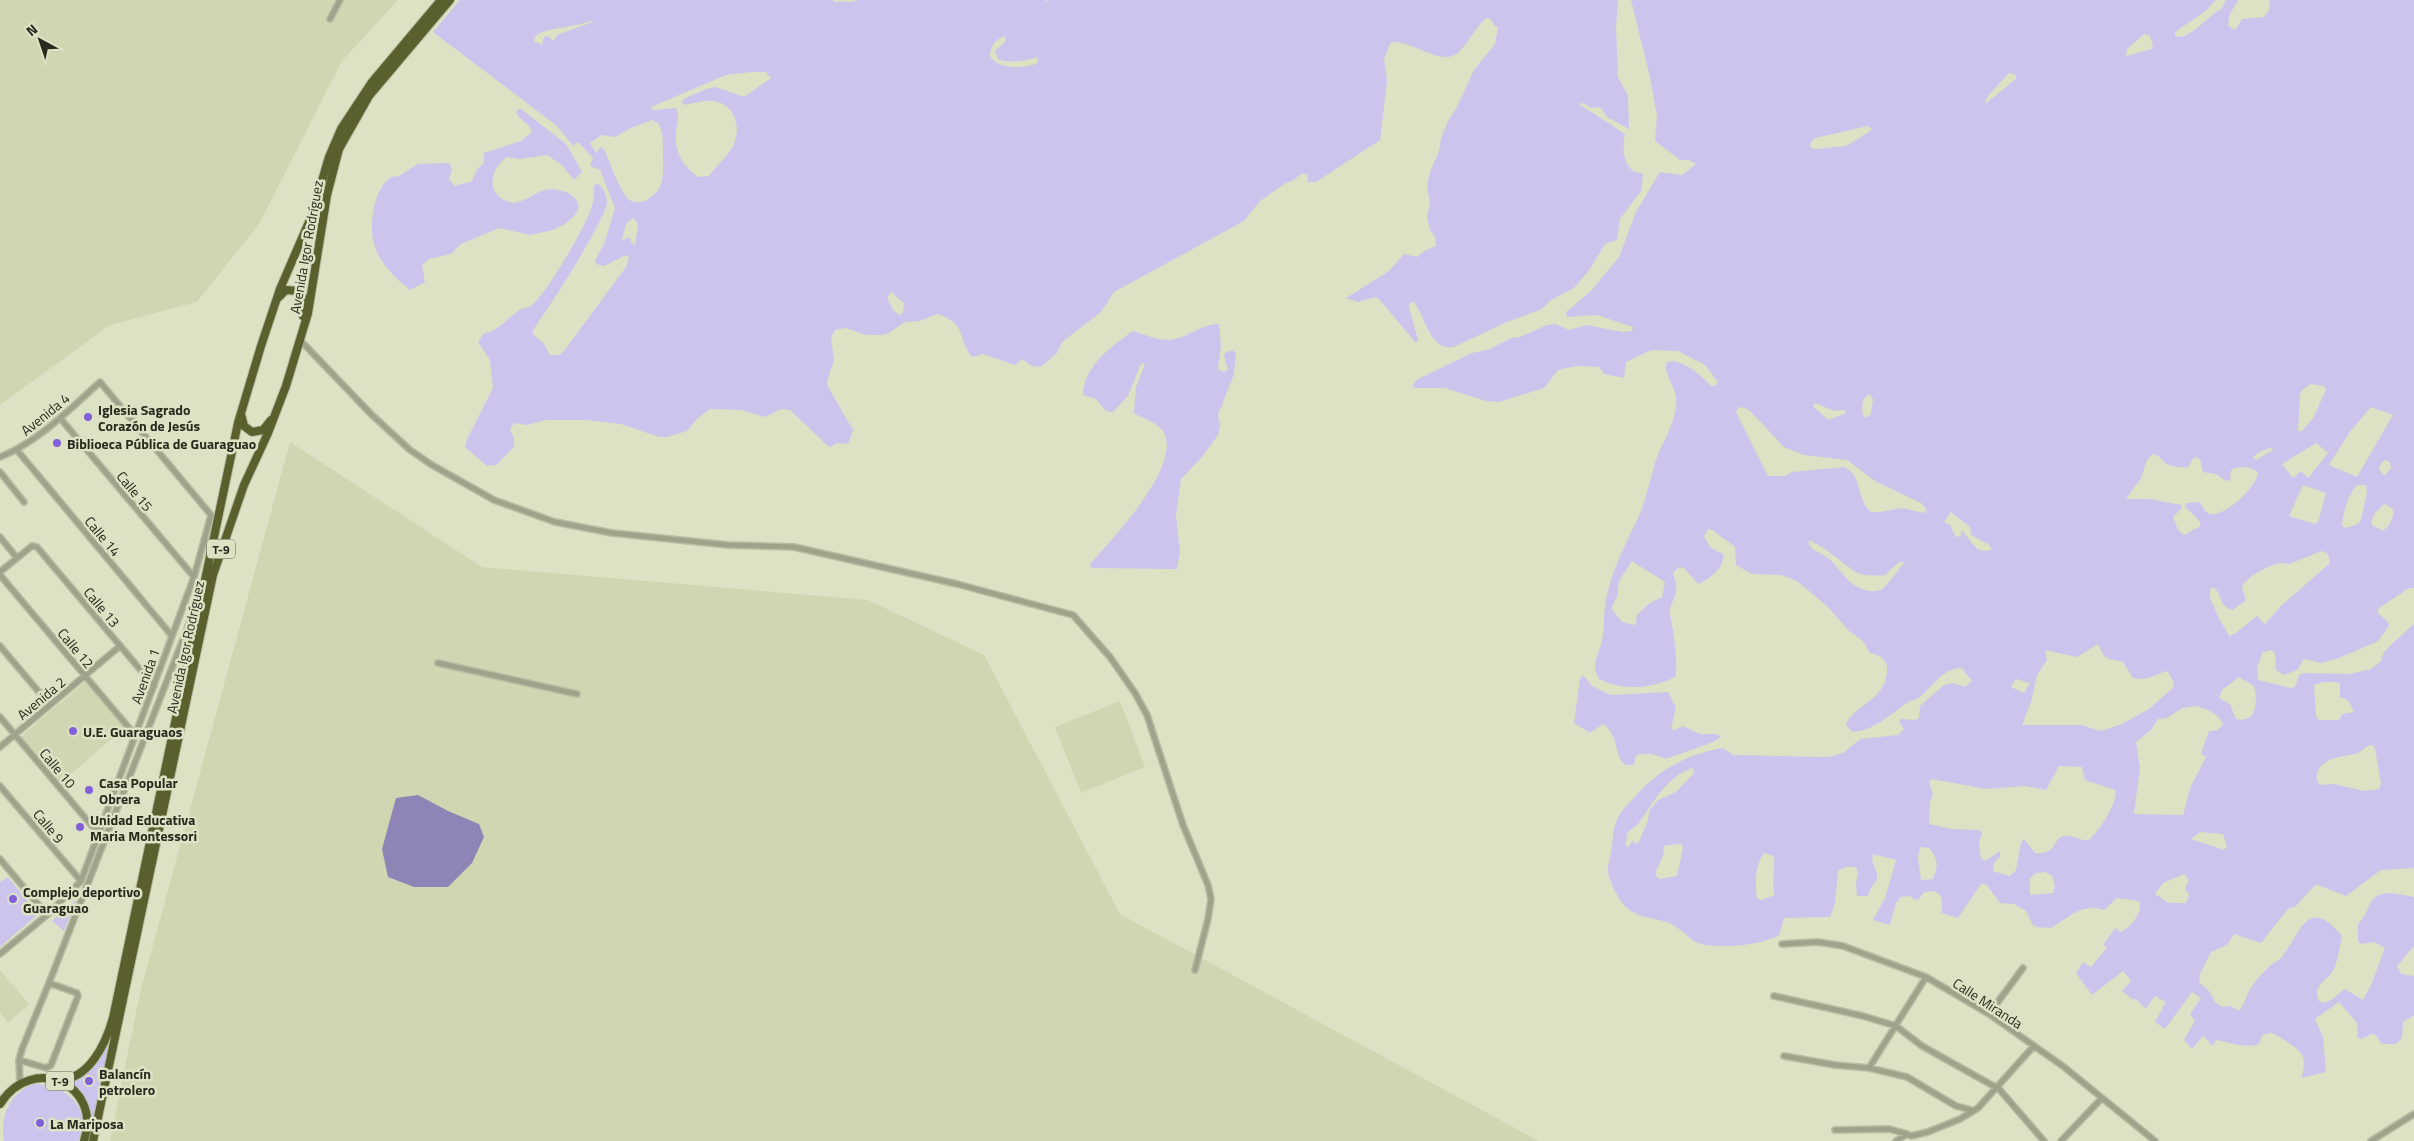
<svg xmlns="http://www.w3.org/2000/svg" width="2414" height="1141" font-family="'Titillium Web',sans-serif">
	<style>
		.built { fill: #d1d6b2 }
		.green { fill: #ccc4ec; fill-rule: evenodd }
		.water { fill: #8e84b5 }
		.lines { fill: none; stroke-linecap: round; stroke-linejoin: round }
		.minor-casing { stroke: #b9bda3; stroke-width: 8 }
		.highway-casing { stroke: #b9bda3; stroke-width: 10 }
		.minor { stroke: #a0a38c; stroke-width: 5 }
		.highway { stroke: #5a602d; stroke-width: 8 }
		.poi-dot { fill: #8360da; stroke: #dde2c4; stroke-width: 2 }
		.labels { text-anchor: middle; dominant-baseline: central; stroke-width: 5; stroke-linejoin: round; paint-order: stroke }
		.shield { fill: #dde2c4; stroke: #5e6150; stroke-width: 1 }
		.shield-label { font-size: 12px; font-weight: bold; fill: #282a1e }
		.street-label { font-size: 14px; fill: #282a1e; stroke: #dde2c4 }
		.poi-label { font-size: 14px; font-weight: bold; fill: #282a1e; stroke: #dde2c4; text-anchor: start }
	</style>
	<rect width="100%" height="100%" fill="#dde2c4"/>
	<path class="built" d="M0 0H398L342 61 259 224 197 302 110 325 0 405Z
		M290 442 482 567 868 600 984 655 1120 914 1539 1141H110L140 993Z
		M85 682 125 727 61 783 21 736Z
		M1120 701 1145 767 1081 793 1055 727Z
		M0 970 29 1004 8 1023 0 1013Z"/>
	<path class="green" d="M460 0H833L834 2C842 0 850 4 857 0H1046L1047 2 1049 0H1618L1616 27 1618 77 1628 96 1629 129 1607 117 1600 107 1592 108 1583 103 1579 104 1625 134C1623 146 1622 161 1632 170 1635 173 1639 172 1643 174L1641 191 1620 219 1617 240 1605 244 1590 269 1574 288 1551 300 1542 309 1507 322 1454 347C1430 352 1425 316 1414 302L1410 303 1409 307 1418 340 1416 343 1379 299 1375 297 1358 302 1346 298 1389 271 1404 254 1417 257 1424 251 1436 246 1435 237 1430 230 1427 217 1430 203 1427 186 1430 172 1439 151 1441 138 1448 121 1456 109 1474 70 1495 44 1498 27 1494 25 1490 18H1486C1475 28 1469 42 1459 52 1442 68 1414 40 1391 42L1384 59 1387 81 1380 140 1316 182H1308L1307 174H1300L1294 180 1286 183 1260 201 1244 221 1114 292 1101 312 1062 342 1057 353 1041 367 1032 366 1022 359 1015 365 983 354 972 357C958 341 968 323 937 314L920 321 905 322 887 334 880 335H866L846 328 835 330 831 337 834 360 827 381 828 387 853 430 849 442 846 444 837 443 831 447 828 446 790 410 781 409 765 417 742 410 710 409 697 419 687 431 667 437H659L621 424 586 420H546L527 425 514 423 510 430 514 438V447L496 465 487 466 465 447 467 439 493 388 490 360 478 342 483 334C499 331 506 319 518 311 522 307 528 309 532 305 547 293 584 229 591 209 594 202 594 194 594 186L597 183C603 186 607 196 607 203 605 221 547 311 533 330V334L544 344 550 355H559L564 351 626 267 629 258 626 255 604 266 596 264 595 260 604 244 615 208 600 170 590 166 593 158 578 142 573 146 557 126 433 32ZM590 21H595L557 35 554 41 548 36 544 37 542 45 534 41 535 37C543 27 576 28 590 21ZM1006 36 1005 42 995 51 998 59C1007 64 1027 61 1037 57L1038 63C1023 69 998 70 990 56 990 46 997 37 1006 36ZM751 72H766L771 78 744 97 716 87 706 89 683 99 682 103 686 105C693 103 706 100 713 101 735 104 742 127 733 146 727 157 717 165 709 176L698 177C683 166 674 152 676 132 677 123 680 117 676 108L653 110 651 107 726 75ZM652 120 659 124C665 142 662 141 663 158 663 177 665 190 645 201 639 203 632 203 627 198 617 185 611 164 604 149L601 147 596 153 590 143 601 135 615 137 631 128ZM633 218 638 224 635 245 631 243 630 237 622 240 626 224ZM891 292 904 303 903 312 900 315 894 311 887 298Z
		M1631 0H2216L2203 13 2175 32V36L2180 37C2196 34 2207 16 2221 9L2226 0H2238L2229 16 2228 26 2235 30 2242 19 2264 17 2269 10 2270 0H2414V588H2409L2378 609V613L2388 622 2389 626 2378 641 2339 658 2321 663 2304 659 2297 670 2284 675 2276 670 2275 653 2272 650 2263 652 2257 667 2258 680 2291 688 2295 687 2299 675 2303 673 2350 674 2371 669 2381 661 2384 652 2393 643 2414 624V868L2381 870 2346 896 2318 885 2314 886 2296 906 2288 909 2261 943 2234 934 2227 945 2211 952 2200 974 2199 982 2209 991 2215 1002 2222 1007 2231 1006 2238 1011C2245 1006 2245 998 2249 991 2253 983 2262 974 2269 967 2272 963 2277 962 2281 958 2300 935 2307 893 2342 936 2340 947 2338 957 2335 967 2330 981 2311 983 2319 1001L2323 1003 2331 1000 2345 989 2363 1000 2371 985 2385 948 2374 942 2361 944 2358 941V924C2365 917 2366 912 2370 904 2377 887 2401 895 2414 897V946L2397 966 2401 974 2414 976V1015L2403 1022 2402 1038 2396 1044H2382L2375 1034H2371L2362 1039 2358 1038 2357 1023 2339 1002 2315 1019 2323 1037 2326 1072 2302 1078C2303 1071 2305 1063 2303 1057 2301 1049 2279 1036 2271 1033L2262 1035 2259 1044C2245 1049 2229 1042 2216 1040L2213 1046 2203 1036 2192 1049 2184 1040 2195 1021 2190 1014 2201 998 2192 992 2165 1029 2155 1022 2166 1002 2155 996 2146 1009 2136 999H2132L2122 991 2131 981 2123 971 2092 995 2076 973 2083 962 2091 967 2107 948 2103 945 2115 928 2120 932C2130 929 2144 911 2139 901L2117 898 2104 910C2081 903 2070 917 2051 928L2037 927 2033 925 2026 911 2014 904 2000 903 1986 884H1981L1958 918 1941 913C1944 900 1942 888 1926 892 1921 893 1922 898 1917 900L1909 896 1901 897 1896 903 1890 925 1873 920 1885 898 1896 860 1873 854 1872 861C1883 886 1874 876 1868 896H1857L1856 884 1858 871 1856 867H1846L1838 871 1835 903 1830 917 1784 918 1779 935C1763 945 1720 949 1701 944 1690 941 1683 930 1673 925 1659 917 1644 920 1631 911 1621 905 1610 884 1608 872 1607 866 1610 859 1611 853 1613 843 1612 830 1617 820 1620 812 1627 805 1633 799 1657 770 1687 754 1723 748L1733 755 1829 757 1843 753 1860 739 1898 735 1904 729 1899 722 1901 719 1915 720 1919 718 1920 706 1944 685 1953 683 1965 687 1972 681 1962 668C1945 667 1933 685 1922 695 1916 701 1910 700 1905 704 1892 714 1867 735 1851 731L1846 724 1848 720C1862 702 1886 697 1887 671 1888 659 1880 655 1870 653L1863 641 1849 631 1827 606 1797 581 1781 575 1752 574 1736 565 1735 547 1712 530 1708 529 1704 537 1711 548 1723 554C1725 568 1709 579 1698 584L1684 568 1679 567 1673 573C1675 579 1677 586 1676 592 1674 601 1669 606 1670 615 1673 626 1679 668 1675 677 1652 689 1622 691 1599 679 1590 664 1599 656 1602 640 1605 626 1603 610 1607 595 1613 568 1626 543 1638 518 1646 501 1650 479 1656 460 1662 443 1674 425 1676 407 1679 387 1661 374 1667 362 1681 357 1702 376 1711 386H1715L1718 382 1705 365 1678 351 1651 350 1626 362 1624 378 1604 374 1599 367 1578 366 1561 369 1557 371 1544 388 1499 402 1486 401 1445 388H1416L1412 386 1418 379 1472 353 1490 349 1511 338 1520 337 1547 325 1556 324 1569 330 1586 325 1623 332 1632 331 1633 327 1597 315 1567 317 1566 312 1591 291 1619 257 1636 212 1660 172 1682 175 1696 164 1688 160H1680L1655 141 1657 116 1650 77ZM2144 34 2150 36 2153 45 2152 49 2126 56 2127 49ZM2009 73 2016 75V79L1985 104 1987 97ZM1868 126 1872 129 1869 132 1846 146 1815 149 1811 148 1810 144 1815 138ZM2311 384 2324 386 2326 390 2313 418 2302 431H2298L2300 394 2302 390ZM1869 394 1873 399 1871 414 1866 418 1863 415C1862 407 1861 399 1869 394ZM1815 403 1834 411 1845 410 1846 413 1828 420 1813 406ZM1741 407 1749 410 1784 447 1804 455 1847 460 1875 481 1921 503 1927 510 1924 513 1902 508 1880 512H1871C1856 500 1863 475 1844 467L1792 472 1785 476H1768L1736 412 1738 408ZM2371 407 2393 415 2357 477 2329 465 2349 433ZM2316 443 2328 453 2308 478 2301 471 2293 478 2282 464ZM2272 447 2273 450 2256 460 2253 457 2259 452ZM2153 454C2160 456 2159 457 2163 461 2168 467 2182 468 2188 467L2192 460 2196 457 2200 459 2203 472 2216 474 2226 481 2230 480 2231 471 2234 468 2247 467 2255 470 2258 473C2255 489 2225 517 2210 514 2205 513 2202 506 2200 502L2187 503 2185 506 2200 522V526L2184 535 2178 530 2173 517 2181 509 2182 505 2149 499H2126L2141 478 2147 460ZM2384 460 2390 462 2391 468 2384 476 2379 469 2380 465ZM2303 485 2326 493 2318 522 2315 524 2289 516ZM2357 485H2366L2367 492 2361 520 2358 524 2346 528 2342 526C2343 511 2348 496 2357 485ZM2384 504 2392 508 2394 513 2389 525 2383 531 2372 525C2370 516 2378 510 2384 504ZM1951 512 1970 527 1971 535 1988 544 1992 549C1975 557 1971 538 1961 530V536L1956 537 1950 525 1944 522ZM1808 541C1819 541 1846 567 1858 573 1864 576 1878 576 1885 575L1899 562H1905L1883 589C1874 593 1864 591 1856 586 1845 580 1838 566 1828 558 1820 552 1810 551 1808 541ZM2322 551 2328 554 2330 563 2281 606 2265 624 2257 616 2236 633 2229 636 2219 618 2210 598V590L2212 587C2223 591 2218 608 2233 610L2246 600 2242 588 2243 584 2253 575 2268 567 2280 563 2289 564ZM1632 561 1665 582 1662 597 1650 603 1637 615 1636 624 1632 625 1621 621 1611 608 1617 597 1619 581ZM2098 644 2104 656 2109 659 2123 662 2133 678C2143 681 2156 676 2165 671L2168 672 2174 683 2173 688 2149 709 2122 724 2101 731 2081 725H2022L2031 702 2037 675 2047 660 2045 650 2077 657ZM2239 677 2254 686C2258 701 2257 724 2236 719L2230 704 2219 698 2222 690ZM2016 679 2030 683 2024 693 2011 687ZM2323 682H2336L2340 684V697L2348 700 2354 712 2342 714 2339 720H2319L2316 716 2314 685ZM2195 706C2206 708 2219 714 2223 724L2218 730 2209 731 2201 754 2206 757 2191 786 2183 815 2134 814 2140 768 2136 742 2151 730 2158 719 2167 718 2182 708ZM2369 745 2373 746 2375 749 2381 783 2379 789 2364 791 2334 784 2320 785C2317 781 2316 779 2317 774 2322 757 2341 757 2355 754 2361 752 2365 748 2369 745ZM2059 766 2082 767 2085 780 2115 790C2120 799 2097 836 2088 840 2080 841 2072 834 2064 836 2052 838 2058 855 2035 853L2024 839 2021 843 2016 870 2010 876 1993 871 1994 863 2000 857V851L1985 861 1981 858 1979 842 1982 833 1979 830 1951 829 1929 824 1930 802 1933 794 1929 783 1931 779 1987 789 2025 786 2046 790ZM1693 768 1694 773 1676 792 1658 800 1649 811 1648 820 1639 842 1634 844 1633 840 1628 847 1626 846 1627 833C1631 829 1635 827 1639 823 1653 803 1668 775 1693 768ZM2200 832 2223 834 2227 846 2224 850 2191 839ZM1677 844H1681L1683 848 1677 876 1659 879 1655 874 1663 856 1664 846ZM1920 847 1929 848C1939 860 1938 865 1933 879L1921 880 1918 858ZM1764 853 1774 856C1775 869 1771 883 1775 895L1761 900 1757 898C1755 885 1755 863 1764 853ZM2036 873 2045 872 2052 876 2055 885 2053 893 2030 895V878ZM2184 874 2189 880 2185 888 2189 895 2186 903H2169L2155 894 2163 883Z
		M520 108 566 144 582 172 574 180 562 165 547 155 520 159 507 157C487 171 486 199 514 203 535 199 539 184 563 191 572 194 576 197 579 207L575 215 565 224 553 230 530 235 499 228 461 244 451 254 429 259 422 265 425 282 410 290C397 280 384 267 377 252 367 233 372 190 391 177L399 176 418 164 449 163 452 170 449 179 455 186 472 181 477 169 484 163V153L521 141 532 132C530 122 519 121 516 112Z
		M1219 324 1221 345 1218 369 1224 372 1228 370 1224 356 1225 353 1232 350 1236 353 1234 374 1218 415 1220 425 1218 435 1202 457 1181 479 1176 515 1180 552 1177 569 1092 568 1090 564C1111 540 1184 465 1163 431 1157 422 1143 419 1134 413L1136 387 1145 364 1142 363 1140 366 1128 396 1113 412 1106 411 1096 399 1083 395C1084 365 1112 346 1133 331 1145 335 1157 340 1169 340 1186 339 1201 324 1219 324Z
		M1583 675 1592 686 1611 695 1668 692 1676 707 1671 729 1675 730 1683 726 1700 734H1716L1721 737 1713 742 1666 759C1658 755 1644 751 1636 756L1634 765H1625C1613 753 1620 737 1603 724L1590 733 1574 723 1580 679Z
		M8 877 38 914 0 947V882Z
		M76 900 64 931 52 921Z
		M108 1041 112 1042 93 1119 71 1081 92 1068Z
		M34 1084C65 1084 94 1108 78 1141H4C0 1115 10 1093 34 1084Z"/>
	<path class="water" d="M418 795 448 811 479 824 484 837 472 863 448 887H414L388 877 382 849 396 798Z"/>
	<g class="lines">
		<g class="minor-casing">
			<path id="minor" d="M330 19 340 0
				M300 340 371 414 410 450 432 465 494 500 555 522 612 533 728 545 794 547 957 584 1073 615 1110 657 1135 693 1147 715 1183 825 1208 885 1211 899 1208 919 1195 970
				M60 418 194 577
				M17 450 172 636
				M0 457C38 442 70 409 100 382L211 515 194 577 81 881 47 915 0 954
				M0 472 24 502
				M0 537 17 558
				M0 572 32 546 37 547 154 686
				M0 575 135 735
				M0 646 50 705
				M438 663 577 694
				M0 717 98 833
				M0 747 120 646
				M0 786 81 881
				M0 859 47 915
				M1782 944 1818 942 1843 946 1926 977 1989 1014 2064 1067 2155 1141
				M1774 996 1863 1016 1896 1026 1922 1046 1999 1089 2044 1141
				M1989 1014 2023 968
				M1784 1056 1835 1065 1869 1068 1907 1077 1956 1106 1971 1110
				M19 1060 46 1068 51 1065 78 996 77 993 49 983
				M1869 1068 1926 977
				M20 1083 19 1060 22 1049 49 983 198 601
				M1835 1130 1889 1129 1907 1134
				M1896 1141 1907 1134 1911 1136 1928 1132 1960 1119 1978 1108 2033 1047
				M2061 1141 2102 1098
				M2371 1141 2414 1114"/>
		</g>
		<g class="highway-casing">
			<path id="highway" d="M278 298 286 290 298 291 304 298 303 316
				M241 414 244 426 252 432 263 430 271 420
				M56 1079C88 1083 106 1043 113 1018L238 423 261 346 280 289 312 215 329 157 341 129 372 82 441 0
				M0 1104C32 1053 103 1084 84 1141
				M93 1141 213 575 244 485 268 433 286 386 308 313 327 195 339 149 369 96 450 0"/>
		</g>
		<use href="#minor" class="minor"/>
		<use href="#highway" class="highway"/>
	</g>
	<g class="poi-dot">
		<circle cx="88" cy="417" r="5"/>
		<circle cx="57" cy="443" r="5"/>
		<circle cx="73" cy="731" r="5"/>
		<circle cx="89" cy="790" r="5"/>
		<circle cx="80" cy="827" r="5"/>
		<circle cx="13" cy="899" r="5"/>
		<circle cx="89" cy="1081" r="5"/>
		<circle cx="40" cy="1123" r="5"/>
	</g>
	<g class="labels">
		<g class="shield">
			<rect x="207" y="539.5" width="28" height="19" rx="4"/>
			<rect x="46" y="1071.5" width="28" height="19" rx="4"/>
		</g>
		<g class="shield-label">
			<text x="221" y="549">T-9</text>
			<text x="60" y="1081">T-9</text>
		</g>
		<g class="street-label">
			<text transform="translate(306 247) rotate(-80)">Avenida Igor Rodríguez</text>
			<text transform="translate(45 414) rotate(-39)">Avenida 4</text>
			<text transform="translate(135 491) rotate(50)">Calle 15</text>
			<text transform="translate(103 536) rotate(50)">Calle 14</text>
			<text transform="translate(102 607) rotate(50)">Calle 13</text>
			<text transform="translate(185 647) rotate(-78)">Avenida Igor Rodríguez</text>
			<text transform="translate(76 648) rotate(50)">Calle 12</text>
			<text transform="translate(145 676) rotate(-70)">Avenida 1</text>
			<text transform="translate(41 698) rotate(-40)">Avenida 2</text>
			<text transform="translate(58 768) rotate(50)">Calle 10</text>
			<text transform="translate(49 826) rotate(50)">Calle 9</text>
			<text transform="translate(1988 1003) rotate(33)">Calle Miranda</text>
		</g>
		<g class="poi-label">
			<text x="98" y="409">Iglesia Sagrado<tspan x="98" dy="16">Corazón de Jesús</tspan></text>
			<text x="67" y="443">Biblioeca Pública de Guaraguao</text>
			<text x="83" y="731">U.E. Guaraguaos</text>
			<text x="99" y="782">Casa Popular<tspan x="99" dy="16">Obrera</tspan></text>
			<text x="90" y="819">Unidad Educativa<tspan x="90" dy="16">Maria Montessori</tspan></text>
			<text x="23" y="891">Complejo deportivo<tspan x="23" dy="16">Guaraguao</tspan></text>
			<text x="99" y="1073">Balancín<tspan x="99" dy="16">petrolero</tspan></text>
			<text x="50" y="1123">La Mariposa</text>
		</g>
	</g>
	<g transform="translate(40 40) rotate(320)" stroke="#dde2c4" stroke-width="4" paint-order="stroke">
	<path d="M0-4L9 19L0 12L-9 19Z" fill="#282a1e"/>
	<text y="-8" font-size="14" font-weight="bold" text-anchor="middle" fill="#282a1e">N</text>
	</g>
</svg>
